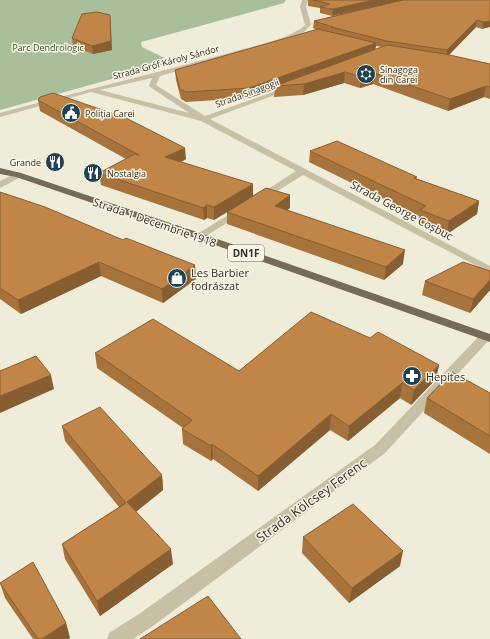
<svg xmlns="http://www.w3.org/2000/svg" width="490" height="639" font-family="'Open Sans',sans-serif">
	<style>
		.green { fill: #a9bf9b }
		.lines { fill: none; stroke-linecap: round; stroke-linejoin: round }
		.street { fill: #c8bfa7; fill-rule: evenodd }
		.primary { fill: #766a59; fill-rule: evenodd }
		.wall { fill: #a6733d; fill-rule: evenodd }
		.shaded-wall { fill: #875e32 }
		.building { fill: #c18647; stroke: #875e32 }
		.labels { text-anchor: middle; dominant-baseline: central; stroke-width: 3; stroke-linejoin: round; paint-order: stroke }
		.far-park-label { font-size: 9px; fill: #39522c; stroke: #f8f5e6 }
		.far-street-label { font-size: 9px; fill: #342f27; stroke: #f8f5e6 }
		.far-poi-label { font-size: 9px; fill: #342f27; stroke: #f8f5e6; text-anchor: start }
		.shield { fill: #f8f5e6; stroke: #6f6a60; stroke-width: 1 }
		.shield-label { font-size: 10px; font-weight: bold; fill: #342f27 }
		.street-label { font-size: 11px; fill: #342f27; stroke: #f8f5e6 }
		.poi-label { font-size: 11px; fill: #342f27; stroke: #f8f5e6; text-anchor: start }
		.near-street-label { font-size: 13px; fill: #342f27; stroke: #f8f5e6 }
	</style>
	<rect width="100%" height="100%" fill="#f0ecda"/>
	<path class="green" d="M0 0H286L284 3 141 42 142 47 173 62 0 110Z"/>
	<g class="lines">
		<path class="street" d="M302 0H308L306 7 311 25 304 32 272 44 160 76 156 85 205 116 287 87H291V89L210 119 490 266V273L303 175 263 200H257L255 198 257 196 296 171 201 121 91 92 0 117V113C76 92 153 74 229 53 249 47 291 39 305 25L300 7ZM152 78 149 86 150 87 189 113 100 90Z
			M18 172 21 173 22 175 21 177 0 188V181Z
			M241 207 246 210 244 212 203 238 199 239 194 236Z
			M485 333 490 335 489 340 385 453 153 626 133 639H107L109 633 139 614 375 445 481 334Z"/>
		<path class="primary" d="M0 168 21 173 203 234 490 334V342L195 238 16 177 0 174Z"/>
	</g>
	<path class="wall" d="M308 0H490L482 29 476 27 449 55 490 64V99L484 97 448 111 373 84 360 88 344 83 303 95 274 97 275 89 249 98 186 102 181 99 176 80 175 70 318 30 313 28 314 21 401 0 332 16 320 13V8L308 6ZM376 46 382 47 375 50Z
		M110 23 112 50 93 54 73 46 72 38Z
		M38 100 186 159 181 162 253 196 290 195V208L287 210 403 264 384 280 227 224V212L214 220 207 218 204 220 101 185 99 173 126 159 40 111Z
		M310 151 417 179 479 201 477 214 447 234 418 223 419 216 309 162Z
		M0 192 196 279 163 303 101 276 21 314 0 299Z
		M490 271V290L470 313 422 295 425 281Z
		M370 338 439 365 436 379 411 405 400 398 348 441 330 430 258 491 213 459 211 461 183 444 182 429 183 428 97 368 95 353 239 371Z
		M490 393V454L424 413 427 398Z
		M62 426 162 475 163 490 136 512 173 564 100 616 65 559 62 544 119 507 65 441Z
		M303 537 400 566 349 603 302 553Z
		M0 583 66 623 70 638 68 639H33L5 598Z"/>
	<path class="shaded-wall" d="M374 0H406L400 1 332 16 333 9Z
		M110 15 112 50 93 54 92 46Z
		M477 20 476 27 446 58 447 50Z
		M490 21V27L482 29 483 22Z
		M376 43 375 52 275 86V89L249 98V88Z
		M345 72 344 83 303 95 304 84Z
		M374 73 373 84 360 88 361 77Z
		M486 86 484 97 448 111 450 99Z
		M185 148 186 159 166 169 165 157Z
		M253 184V196L214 220V207Z
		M290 195V208L275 219V206Z
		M479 201 477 214 447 234 449 221Z
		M207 205V218L204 220 203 208Z
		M405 250 403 264 384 280 386 267Z
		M99 262 101 276 21 314 18 300Z
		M195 265 196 279 163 303 162 289Z
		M490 280V290L470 313 473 299Z
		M439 365 436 379 411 405 414 390Z
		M51 375 54 389 0 413V396Z
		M402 383 400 398 348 441 349 426Z
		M331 414 330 430 258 491V476Z
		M212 444 213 459 211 461V446Z
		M162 475 163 490 129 517 127 502Z
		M171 549 173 564 100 616 97 601Z
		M403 551 400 566 349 603 352 588Z
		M66 623 70 638 68 639H42Z"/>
	<path class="building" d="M313 0H374L333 9 320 7 330 4Z
		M403 0H490V21L483 22 477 20 447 50 387 41 331 27H333L314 21Z
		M97 12 110 15 111 41 92 46 72 38 82 14Z
		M318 29 376 43 249 88 186 92 180 89 175 70Z
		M387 45 445 54 490 64V87L486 86 450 99 374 73 361 77 345 72 304 84 275 86Z
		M53 93 126 118 185 148 165 157 253 184 214 207 207 205 203 208 99 173 135 154 139 155 38 100 40 97Z
		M337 141 417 177 414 178 479 201 449 221 420 210 426 206 310 151Z
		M266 188 290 195 275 206 405 250 386 267 227 212Z
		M0 192 45 207 123 240 126 238 195 265 162 289 99 262 18 300 0 288Z
		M463 262 490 271V280L473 299 425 281Z
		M311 312 370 338 378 332 439 365 414 390 402 383 349 426 331 414 258 476 212 444 211 446 182 429 192 420 95 353 153 319 239 371Z
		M36 356 51 375 0 396V371Z
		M452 372 490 393V436L427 398Z
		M100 407 162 475 127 502 171 549 97 601 62 544 126 503 62 426Z
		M353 504 403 551 352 588 303 537Z
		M33 562 66 623 42 639H38L0 583Z
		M208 596 241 639H140Z"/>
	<defs>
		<g id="synagogue-disc" transform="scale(1)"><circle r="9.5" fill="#1e4254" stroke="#f8f5e6"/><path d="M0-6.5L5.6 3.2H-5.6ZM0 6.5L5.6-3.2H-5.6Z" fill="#fff"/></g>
		<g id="civic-disc" transform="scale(1)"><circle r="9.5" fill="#1e4254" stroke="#f8f5e6"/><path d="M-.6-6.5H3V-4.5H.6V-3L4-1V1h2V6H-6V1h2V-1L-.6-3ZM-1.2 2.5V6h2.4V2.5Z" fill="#fff"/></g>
		<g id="restaurant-disc" transform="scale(1)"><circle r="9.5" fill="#1e4254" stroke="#f8f5e6"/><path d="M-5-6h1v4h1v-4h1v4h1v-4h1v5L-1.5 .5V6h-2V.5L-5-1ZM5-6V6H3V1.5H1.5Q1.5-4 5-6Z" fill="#fff"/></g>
		<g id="shop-disc" transform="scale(1)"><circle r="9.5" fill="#1e4254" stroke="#f8f5e6"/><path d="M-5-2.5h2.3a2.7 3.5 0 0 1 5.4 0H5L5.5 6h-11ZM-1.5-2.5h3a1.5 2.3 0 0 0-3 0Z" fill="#fff"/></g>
		<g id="pharmacy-disc" transform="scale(1)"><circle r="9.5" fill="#1e4254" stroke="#f8f5e6"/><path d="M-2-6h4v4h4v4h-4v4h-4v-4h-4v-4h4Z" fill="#fff"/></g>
	</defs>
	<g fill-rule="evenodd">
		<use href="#synagogue-disc" x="366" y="74"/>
		<use href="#civic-disc" x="71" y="113"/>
		<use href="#restaurant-disc" x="55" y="162"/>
		<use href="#restaurant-disc" x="93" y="173"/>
		<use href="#shop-disc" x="177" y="278"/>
		<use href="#pharmacy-disc" x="412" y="376"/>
	</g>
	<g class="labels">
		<g class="far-park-label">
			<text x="48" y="47">Parc Dendrologic</text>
		</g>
		<g class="far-street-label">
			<text transform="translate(166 62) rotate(-15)">Strada Gróf Károly Sándor</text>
			<text transform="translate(247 93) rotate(-20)">Strada Sinagogii</text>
		</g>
		<g class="far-poi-label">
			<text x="380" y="69">Sinagoga<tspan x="380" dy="10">din Carei</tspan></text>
			<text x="85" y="113">Poliția Carei</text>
			<text x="41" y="162" text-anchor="end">Grande</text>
			<text x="107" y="173">Nostalgia</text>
		</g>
		<rect class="shield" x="228" y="245" width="36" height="16" rx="3"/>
		<g class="shield-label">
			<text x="246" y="253">DN1F</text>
		</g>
		<g class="street-label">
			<text transform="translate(402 210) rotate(28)">Strada George Coșbuc</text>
			<text transform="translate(155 222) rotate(19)">Strada 1 Decembrie 1918</text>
		</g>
		<g class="poi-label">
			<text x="191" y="272">Les Barbier<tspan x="191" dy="13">fodrászat</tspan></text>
			<text x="426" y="376">Hepites</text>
		</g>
		<g class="near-street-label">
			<text transform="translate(311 500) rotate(-36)">Strada Kölcsey Ferenc</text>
		</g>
	</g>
</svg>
